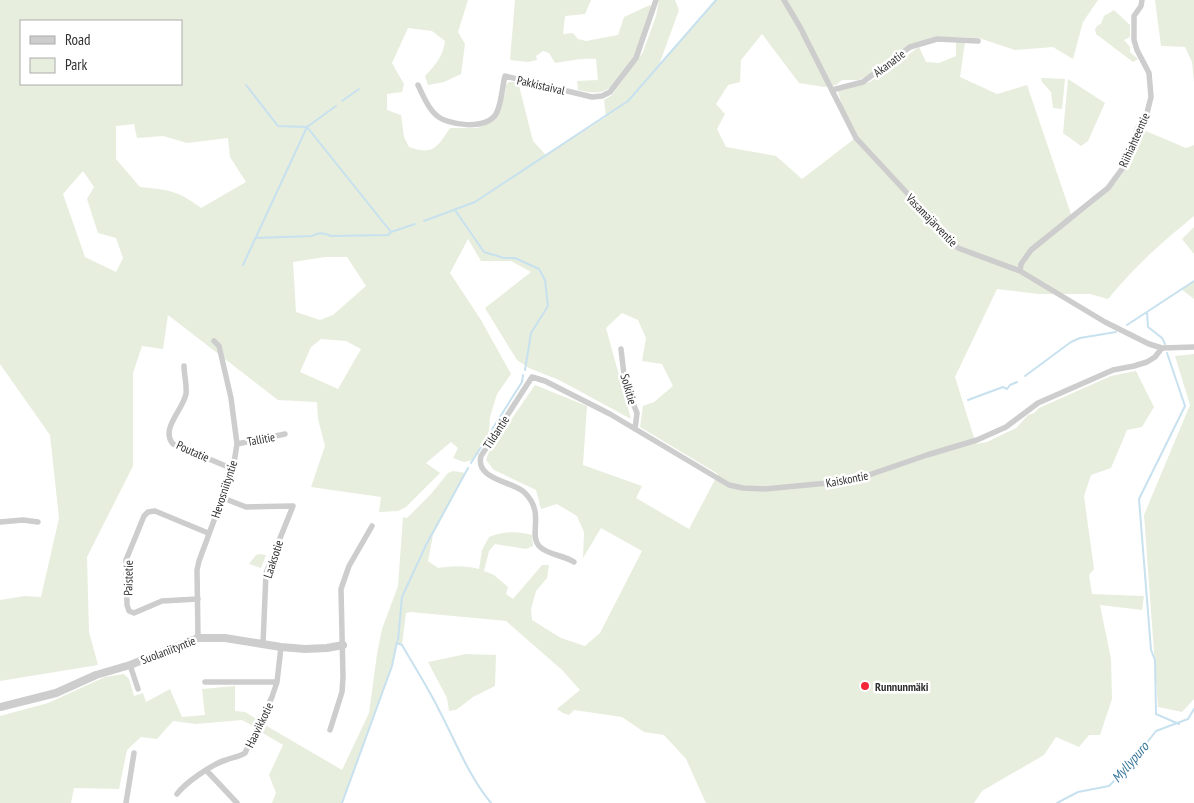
<svg xmlns="http://www.w3.org/2000/svg" width="1194" height="803" font-family="'PT Sans Narrow',sans-serif">
	<style>
		.green { fill: #e7eedd; fill-rule: evenodd }
		.lines { fill: none; stroke-linecap: round; stroke-linejoin: round }
		.stream { stroke: #c8e1ef; stroke-width: 2 }
		.minor { stroke: #cdcdcd; stroke-width: 5.5 }
		.tertiary { stroke: #cdcdcd; stroke-width: 8 }
		.poi-dot { fill: #f3263a; stroke: #fff; stroke-width: 2 }
		.labels { text-anchor: middle; dominant-baseline: central; stroke-width: 5; stroke-linejoin: round; paint-order: stroke }
		.street-label { font-size: 12px; fill: #303030; stroke: #fff }
		.poi-label { font-size: 12px; font-weight: bold; fill: #303030; stroke: #fff; text-anchor: start }
		.water-label { font-size: 14px; font-style: italic; fill: #377699; stroke: #fff }
	</style>
	<rect width="100%" height="100%" fill="#fff"/>
	<path class="green" d="M0 0H468L458 32 465 44 461 74 444 82 428 85 425 76C435 65 443 57 445 41L432 31 408 28 392 63 404 84 402 92 387 94V110L401 115 404 137 409 147C434 156 437 147 450 128H477L494 121 505 94 506 85 509 82H518L533 141 546 155 606 117 604 100 612 95 643 52 656 16 659 0H675L679 10 659 65 716 0H1098L1083 22 1073 59 1053 47 1015 50 979 38 933 37 903 49 870 75 859 80H842L836 85 824 87 799 83 762 34 741 60 740 82 728 85 716 104 725 114 717 129 726 147 776 156 802 179 858 136 842 106 838 91 870 82 919 47 926 62 939 63 956 56V42H965L960 77 997 94 1027 85 1073 220C1110 190 1129 178 1141 129L1186 148 1194 145V216C1161 243 1135 266 1108 299L1090 294H1038L997 289 955 377 976 444 987 442 1016 428 1028 415 1034 413 1039 408 1111 376 1136 371 1154 407 1142 427 1127 430 1111 468 1091 475 1084 496 1094 569 1089 575 1092 594 1144 596 1142 610 1100 605 1111 659 1112 699 1100 735H1089L1079 747 1056 737 1044 755 982 791 974 803H706L686 759 664 735 644 732 622 717 574 710 569 715 563 713 557 709 580 690 562 670 506 621 411 612 406 613 402 645 397 643 392 666 342 803H272L276 793 269 775 283 745 261 732 265 725 342 770 369 713 377 654 382 629 398 586 403 517 407 518 431 494 448 473 453 471 466 473 433 535 428 561 438 568C452 566 465 565 479 569L482 550 489 537C504 531 517 531 532 535L533 546 526 549 495 544 489 551 484 571 494 575 508 587 506 594 513 599 542 565H549L547 578 536 591 531 609 532 620 561 638 585 646 600 633 642 551 601 528 583 558 584 532 577 516 557 504 541 509 536 490 494 470 486 460 489 452 535 385 587 406 583 465 642 486 636 498 689 529 718 474 640 427 643 406 654 402 673 386 662 364 642 361 646 338 638 320 622 313 606 328 631 419 559 380 529 368 517 360 485 308 531 272 511 261H481L468 239 450 273 481 320 511 374 497 394 490 417 489 432 473 460 464 462 453 458 458 448 451 442 426 463 440 473 406 507 398 511 379 512 381 497 311 487 325 446 318 419 317 402 278 400 168 315 163 349 142 346 133 373V466L87 557 89 632 98 665 0 681V600L25 596 41 597 59 518 50 435 0 364ZM21 21H181V84H21ZM134 124 137 138 163 136 187 143 228 138 230 157 246 182 201 208C177 190 169 190 140 187L116 159V126ZM83 171 94 187 87 199 98 233 116 238 123 258 116 272 85 257 63 194ZM325 257H347L366 286 333 315 320 320 296 312 293 262ZM321 339 346 341 361 349 338 389 300 372 311 347Z
		M515 0H591L585 14 565 16 563 34 573 33 578 39 586 41 618 35 624 17 650 5 652 8C644 32 631 76 608 89 599 95 588 92 578 90L577 81 598 80 596 59C580 58 570 61 555 63L549 53 543 51 536 56 537 60 528 62 510 60Z
		M1155 0H1194V82L1192 62 1185 47 1161 46Z
		M1114 10 1130 25V37L1124 40 1130 47V52L1138 59 1133 62 1096 34 1095 29 1098 25 1101 24 1104 16Z
		M1041 78 1065 79 1062 109 1053 108 1051 92 1042 82Z
		M1068 79 1105 103 1088 141 1081 146 1063 133Z
		M1194 227V254L1182 239Z
		M1194 281V299L1181 289Z
		M1194 354V699L1182 712 1158 707 1144 515 1190 405 1175 356Z
		M260 554 266 555 261 568 249 564 256 555Z
		M466 654 496 655 495 686 473 697 456 710 449 711 447 698 428 662Z
		M124 674 129 679 134 696 143 693 146 702 170 689 182 717 205 715 202 689 235 686V711L245 712 257 719 253 726 242 720 196 724 173 721 157 739 141 737 127 750 119 789 74 788 71 803H0V716L48 703 105 677Z"/>
	<g class="lines">
		<path class="stream" d="M246 85 278 126 307 127 391 232
			M342 101 359 89
			M455 210 484 252 504 258H515L539 269 545 280 548 306 531 333 525 370
			M424 221 475 202 628 101 716 0
			M255 238 312 236C318 232 325 233 331 236L388 235 391 232 415 224
			M243 265 307 127 336 106
			M1147 312 1148 327 1162 338 1165 344
			M1127 325 1194 281
			M1167 353 1185 406 1139 499 1151 650 1155 660 1156 714 1179 724
			M1025 376 1071 342 1080 338 1116 332
			M968 400 1003 387 1007 389 1010 385 1017 382
			M471 463 522 382 523 375
			M398 640 402 597 426 545 468 468
			M397 643 402 645C414 666 427 686 438 708 455 740 468 775 491 803
			M342 803 392 666 397 642
			M1057 803 1078 792 1109 786 1127 768 1156 731 1188 719 1194 709"/>
		<path class="minor" d="M784 0 800 27 856 138 958 248 1020 271 1105 322 1149 344 1162 348 1194 347
			M418 85C423 95 427 107 436 115 448 126 486 130 496 114 502 103 502 87 505 76L592 97 602 96 610 92 636 58 656 0
			M832 90 863 82 910 47 937 39 978 41
			M1020 271 1021 264 1031 250 1108 188 1125 165 1131 153 1137 129 1147 113 1151 97 1149 73 1137 50 1134 40V16L1141 6 1142 0
			M621 349 625 383 637 413 635 429
			M184 366C184 374 187 385 186 394 183 410 160 429 173 444L233 469
			M237 444 285 434
			M223 498 246 507 293 506 266 573 263 644
			M0 522 23 520 38 522
			M574 562C564 555 547 555 539 546 528 533 546 513 524 492 511 481 475 479 481 456L532 377 545 381 610 414 729 485 743 488 765 489 828 483 860 478 927 455 977 440 1006 427 1038 403 1113 370 1134 366 1147 362 1155 357 1162 348
			M198 599 162 601 134 613 129 611 127 605 126 560 144 516 148 512 155 511 208 533
			M198 638 197 570 199 561 233 469 237 444 231 398 219 346 214 341
			M130 665 138 689
			M205 682H277
			M330 730 342 692 343 677 341 589 349 566 372 526
			M207 771 237 803
			M177 794C185 783 212 764 226 760 233 757 239 757 245 753L272 697 277 682 281 647
			M126 803 134 753"/>
		<path class="tertiary" d="M0 707 56 693 96 675 130 665 198 638H225L281 647 305 649 327 648 343 645"/>
	</g>
	<circle class="poi-dot" cx="865" cy="686" r="5"/>
	<g class="labels">
		<g class="street-label">
			<text transform="translate(889 63) rotate(-37)">Akanatie</text>
			<text transform="translate(541 85) rotate(13)">Pakkistaival</text>
			<text transform="translate(1134 140) rotate(-66)">Riihiahteentie</text>
			<text transform="translate(932 220) rotate(46)">Vasamajärventie</text>
			<text transform="translate(629 389) rotate(74)">Solkitie</text>
			<text transform="translate(496 432) rotate(-57)">Tildantie</text>
			<text transform="translate(261 439) rotate(-11)">Tallitie</text>
			<text transform="translate(193 451) rotate(24)">Poutatie</text>
			<text transform="translate(847 479) rotate(-11)">Kaiskontie</text>
			<text transform="translate(224 489) rotate(-72)">Hevosniityntie</text>
			<text transform="translate(273 559) rotate(-72)">Laaksotie</text>
			<text transform="translate(128 578) rotate(-89)">Paistetie</text>
			<text transform="translate(168 650) rotate(-21)">Suolaniityntie</text>
			<text transform="translate(259 725) rotate(-64)">Haavikkotie</text>
		</g>
		<g class="poi-label">
			<text x="875" y="686">Runnunmäki</text>
		</g>
		<g class="water-label">
			<text transform="translate(1130 762) rotate(-49)">Myllypuro</text>
		</g>
	</g>
	<rect x="20" y="20" width="162" height="65" fill="#ffffff" stroke="#acacac"/>
	<rect x="30" y="36" width="25" height="8" fill="#cdcdcd" stroke="#acacac"/>
	<text x="65" y="45" font-size="15" fill="#303030">Road</text>
	<rect x="30" y="58" width="25" height="15" fill="#e7eedd" stroke="#acacac"/>
	<text x="65" y="70" font-size="15" fill="#303030">Park</text>
</svg>
